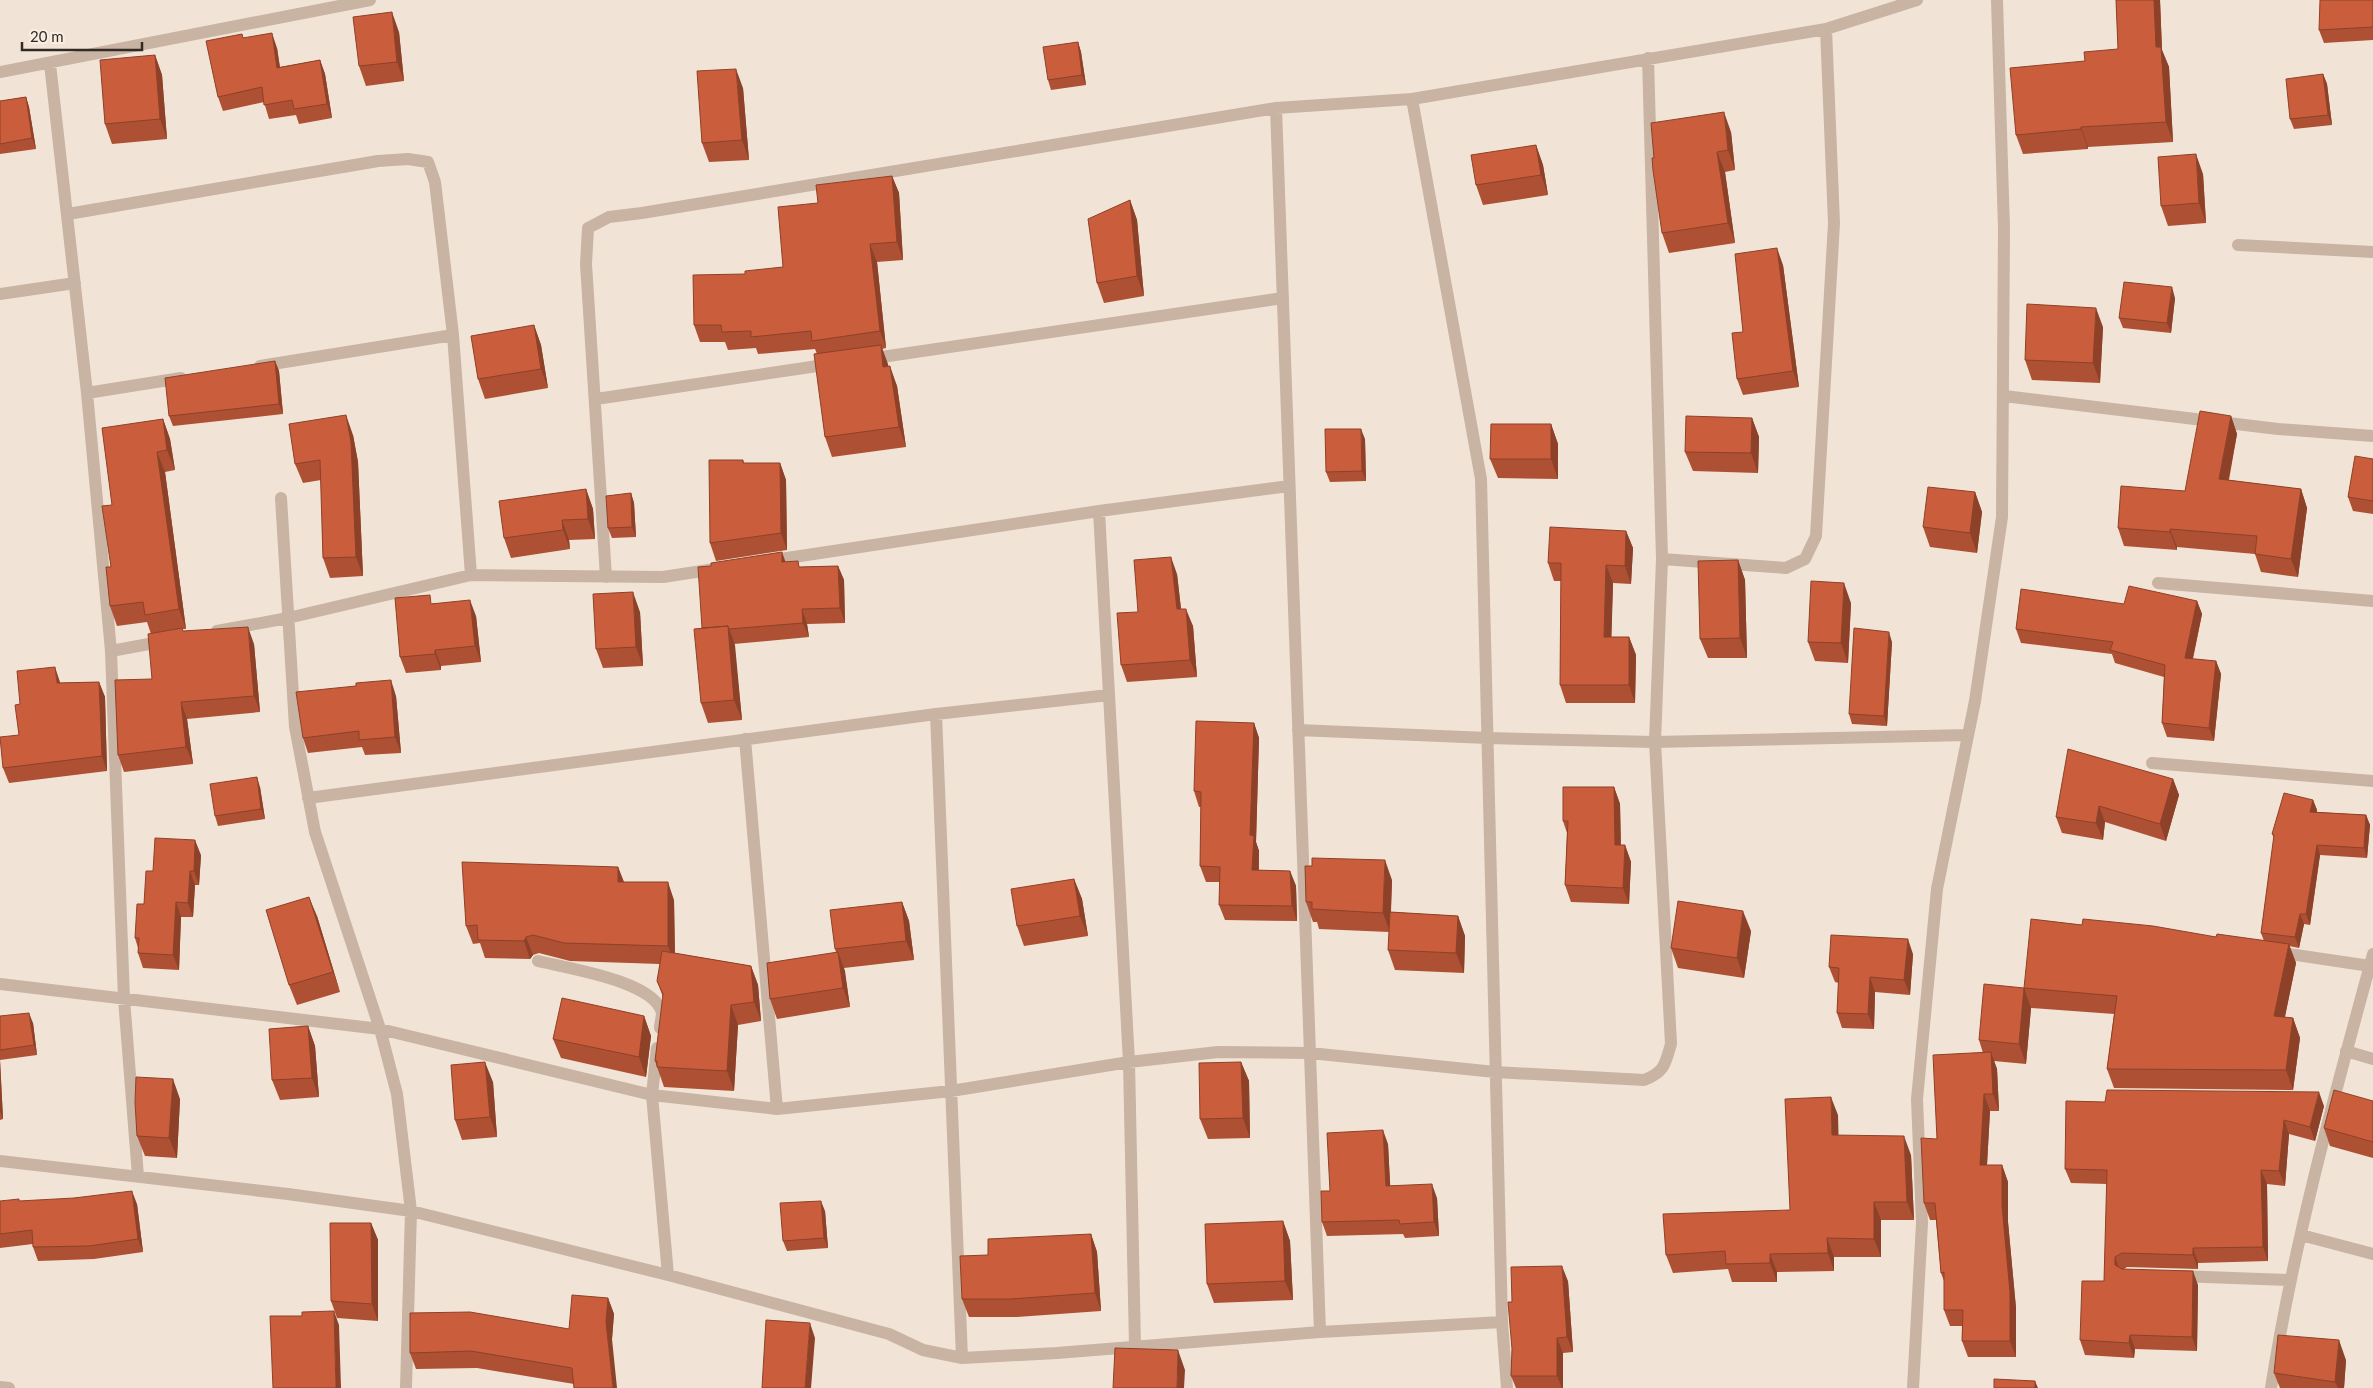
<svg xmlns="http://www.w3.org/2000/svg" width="2373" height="1388" font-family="Lato,sans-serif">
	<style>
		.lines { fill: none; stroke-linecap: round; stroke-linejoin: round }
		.minor { stroke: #c9b3a2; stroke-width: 12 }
		.wall { fill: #ae5033 }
		.shaded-wall { fill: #8d4129 }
		.building { fill: #ca5d3b; stroke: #8d4129 }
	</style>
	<rect width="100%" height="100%" fill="#f1e4d6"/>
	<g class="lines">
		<path class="minor" d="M50 64 87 393 111 651 124 999 138 1176
			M0 72 370 0
			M1412 99 1481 479 1502 1322 1507 1388
			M1276 108 1320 1332
			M68 214 378 161 408 159 428 162 435 182 453 335 471 575
			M2238 245 2373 252
			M0 294 75 283
			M868 359 1283 298
			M260 366 453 335
			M87 393 181 378
			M2004 396 2278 429 2373 436
			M596 399 831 364
			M281 498 295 727 315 832 380 1029 397 1094 411 1211 406 1388
			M1099 511 1129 1062 1135 1346
			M1662 559 1786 568 1805 559 1816 536 1834 223 1826 29
			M767 561 1099 511 1289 486
			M606 577 586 264 588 228 609 217 642 213 1276 108 1412 99 1826 29 1917 0
			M2158 583 2373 601
			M217 631 288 618 471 575 663 577 715 569
			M111 651 165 641
			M936 714 962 1358
			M1298 730 1487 738 1655 742 1968 735
			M745 739 777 1109
			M2152 763 2373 781
			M308 798 936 714 1109 695
			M2276 952 2370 966
			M538 961C566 968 655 981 662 1013 662 1017 660 1024 660 1028
			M0 984 380 1029 652 1095 777 1109 951 1091 1129 1062 1218 1052 1310 1053 1495 1072 1644 1080C1665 1072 1665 1064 1671 1044L1655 742 1662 559 1648 58
			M657 1048 652 1095 668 1275
			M2346 1051 2373 1059
			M0 1161 288 1194 411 1211 668 1275 889 1334 923 1350 962 1358 1057 1353 1320 1332 1502 1322
			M2301 1235 2373 1254
			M2178 1276 2291 1280
			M0 1387 9 1388
			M1913 1388 1922 1223 1917 1099 1937 889 1975 701 2002 517 2004 229 1997 0
			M2271 1388C2294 1241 2334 1097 2373 954"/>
	</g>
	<path class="wall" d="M2116 0H2160L2162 50 2169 67 2173 142 2088 147V149L2023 154 2016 135 2085 61 2118 49Z
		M2373 0V40L2324 43 2319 30Z
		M399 32 404 81 366 86 359 66Z
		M243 38 277 48 280 67 320 60 325 74 332 118 299 124 296 115 269 119 264 102 223 111 218 97Z
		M1078 42 1081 52 1086 85 1051 90 1048 80Z
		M155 55 162 75 167 139 112 144 105 124Z
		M2323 74 2327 84 2332 125 2294 129 2290 119Z
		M743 88 749 160 709 162 702 143Z
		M26 97 29 107 36 149 0 154V101Z
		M1731 132 1735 170 1725 172 1735 243 1669 253 1662 233Z
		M1536 145 1543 165 1548 195 1483 205 1476 185Z
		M2203 174 2206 223 2168 226 2161 206Z
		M892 176 899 193 903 260 877 262 886 348 882 349 888 366 897 386 906 447 832 457 825 437 817 354 815 349 758 354 756 348 728 350 725 342H700L694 325 745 274 783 267 818 203Z
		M1130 200 1137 220 1144 296 1104 303 1097 283Z
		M1783 265 1799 387 1743 395 1737 379 1743 332Z
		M2175 298 2171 333 2123 328 2119 318Z
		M534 325 541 345 548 388 485 399 478 379Z
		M2103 327 2100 383 2032 380 2025 360Z
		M275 361 279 371 283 414 173 426 169 416Z
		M2231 416 2237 434 2229 480 2301 489 2307 508 2298 577 2261 572 2255 554 2177 547V550L2124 546 2118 528 2185 491Z
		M1752 418 1759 437 1758 473 1693 471 1685 452Z
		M163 419 170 439 175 470 165 472 186 629H183V631L254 644 260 712 187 719 193 764 124 772 118 755 152 679 151 634 147 622 117 626 110 606 112 505Z
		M1551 424 1558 444V479L1498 478 1490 459Z
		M353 435 358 462 363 576 330 578 323 558 321 480 303 483 295 464Z
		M1365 439 1366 481 1330 482 1326 472Z
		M2373 459V514L2353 511 2348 497Z
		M743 460 744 463H780L786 480 787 550 716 561 710 543Z
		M586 489 593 509 595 539 569 540 570 549 511 558 504 538Z
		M1975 492 1982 512 1977 553 1930 547 1923 527Z
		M631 493 634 503 636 537 612 538 608 528Z
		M1626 531 1633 548 1631 584 1613 583 1611 637H1629L1636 655 1635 703H1566L1560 685 1561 581H1554L1548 563Z
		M1738 560 1745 580 1747 658H1708L1700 639Z
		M785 562 800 567 838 566 844 580 845 623 807 624 809 637 734 644 742 720 708 723 701 703 702 628Z
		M1177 574 1181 609 1193 626 1197 677 1127 682 1121 665 1138 612Z
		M2197 601 2202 614 2193 659 2216 661 2221 674 2214 741 2167 737 2162 723 2164 677 2115 663 2112 654 2021 643 2016 629 2124 604Z
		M433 603 476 616 481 662 441 666V670L406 673 400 657Z
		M1851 603 1848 663 1815 661 1808 642Z
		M640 612 643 666 603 668 596 649Z
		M1892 642 1887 726 1852 724 1849 714Z
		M99 682 105 697 107 771 9 783 3 768 19 735 20 704 60 683Z
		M396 696 401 753 365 755 362 747 308 753 303 738Z
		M1254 723 1259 738 1256 842 1259 851V870L1290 871 1296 886 1297 921 1225 920 1219 905 1220 882H1206L1200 866 1201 807H1199L1194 791Z
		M2173 779 2179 795 2166 841 2105 822 2103 840 2062 833 2056 817Z
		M260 787 265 819 218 826 215 816Z
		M1614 787 1620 804 1621 845H1625L1631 862 1629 904 1571 902 1565 885 1567 833 1563 821Z
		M2313 800 2317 810V812L2366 815 2370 825 2367 858 2320 855 2310 925 2304 924 2299 948 2289 946 2296 963 2285 1017 2293 1018 2300 1038 2293 1090 2114 1088 2107 1069 2114 1014 2031 1008 2026 1064 1994 1061 1997 1069 1999 1111H1990L1987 1165H2002L2008 1182V1222L2016 1308V1357H1968L1962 1341V1326H1950L1944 1310V1281L1941 1273 1936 1220H1930L1924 1203 1937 1139 1983 1053 1979 1040 2024 988 2082 925 2216 937 2264 941 2261 933 2274 838 2272 834Z
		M201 855 199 885H195L193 917H181L179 970 143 968 138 953V948L135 938 153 871Z
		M618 867 624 882 674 900 675 953 751 966 758 985 761 1021 738 1025 734 1091 664 1087 655 1061 663 997 657 981 660 964 570 961 539 953 533 955 530 959 485 958 480 943 473 944 466 926Z
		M1074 879 1082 899 1088 936 1024 946 1017 926Z
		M1392 880 1391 912 1458 916 1465 936 1464 973 1395 970 1388 950 1389 932 1319 929 1317 922H1313L1306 902Z
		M902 902 909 921 914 960 844 968 850 1007 777 1019 770 999 836 952 835 949Z
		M317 916 340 992 297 1005 289 985Z
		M1751 931 1744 978 1678 968 1671 948Z
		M1913 954 1910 995 1875 992 1874 1029 1842 1028 1837 1013 1839 983 1835 982 1829 967Z
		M0 1016 33 1023 37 1055 0 1060 3 1119 0 1120Z
		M644 1016 651 1036 646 1077 561 1058 553 1039Z
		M308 1026 315 1046 319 1097 280 1100 272 1080Z
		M1241 1062 1249 1081 1250 1138 1208 1139 1200 1119Z
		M493 1082 497 1137 462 1140 455 1120Z
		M180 1099 177 1158 145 1156 137 1136Z
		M2373 1101V1158L2330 1146 2324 1128Z
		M2105 1102 2324 1106 2315 1141 2289 1134 2285 1186 2267 1184 2268 1261 2198 1263V1269L2127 1267 2124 1269 2198 1285 2197 1351 2135 1349 2134 1358 2085 1355 2080 1340 2104 1281 2107 1184 2071 1183 2065 1169Z
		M1838 1115V1135L1911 1155 1914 1220H1881V1257H1834V1271L1777 1272V1282H1732L1728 1269 1673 1273 1666 1255 1790 1210Z
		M1388 1144 1390 1186 1437 1198 1439 1236 1405 1238 1403 1234 1327 1236 1322 1222 1330 1191Z
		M0 1201H20L137 1204 143 1252 94 1259 38 1261 33 1247V1244L0 1248Z
		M825 1211 828 1248 787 1251 783 1241Z
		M1283 1221 1290 1241 1293 1300 1214 1303 1207 1284Z
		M371 1223 378 1240V1321L337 1318 331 1301Z
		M1091 1234 1097 1252 1101 1311 1017 1317H969L962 1299 988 1255Z
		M1568 1281 1573 1352 1563 1353V1388H1516L1511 1376 1512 1349V1302Z
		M608 1298 614 1314 612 1339 574 1384 477 1368 416 1369 410 1353 569 1329Z
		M2346 1360 2344 1388H2280L2274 1373Z"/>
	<path class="shaded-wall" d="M2154 0H2160L2162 50 2169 67 2173 142 2166 122 2156 47Z
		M392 12 399 32 404 81 397 62Z
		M272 33 277 48 282 82 277 68Z
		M1078 42 1081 52 1086 85 1082 75Z
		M155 55 162 75 167 139 160 119Z
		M320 60 325 74 332 118 327 104Z
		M736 69 743 88 749 160 742 140Z
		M2323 74 2327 84 2332 125 2328 115Z
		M26 97 29 107 36 149 32 138Z
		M1724 112 1731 132 1735 170 1728 150Z
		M2081 127 2088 147V149L2081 129Z
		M1536 145 1543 165 1548 195 1541 175Z
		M1717 152 1725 172 1735 243 1728 223Z
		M2196 154 2203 174 2206 223 2199 203Z
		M892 176 899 193 903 260 897 242Z
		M1130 200 1137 220 1144 296 1137 276Z
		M870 244 877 262 886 348 880 331Z
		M1777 248 1783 265 1799 387 1793 371Z
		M2172 287 2175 298 2171 333 2167 323Z
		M2096 308 2103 327 2100 383 2093 363Z
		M534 325 541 345 548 388 541 369Z
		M881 345 888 364 890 387 883 367Z
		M275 361 279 371 283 414 279 404Z
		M890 366 897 386 906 447 899 427Z
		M346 415 353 435 358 462 363 576 356 557Z
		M2231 416 2237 434 2225 497 2219 479Z
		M1752 418 1759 437 1758 473 1751 453Z
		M163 419 170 439 175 470 167 450Z
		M1551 424 1558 444V479L1551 459Z
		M1361 429 1365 439 1366 481 1362 471Z
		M157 452 165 472 186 629 179 609Z
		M780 463 786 480 787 550 781 533Z
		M586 489 593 509 595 539 588 519Z
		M2301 489 2307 508 2298 577 2291 559Z
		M1975 492 1982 512 1977 553 1970 533Z
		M631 493 634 503 636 537 632 527Z
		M562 520 569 540 570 549 563 530Z
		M2170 529 2177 547V550L2170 532Z
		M1626 531 1633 548 1631 584 1625 566Z
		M782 552 787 566 782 562Z
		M1171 557 1177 574 1183 626 1177 609Z
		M1738 560 1745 580 1747 658 1740 638Z
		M1606 565 1613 583 1611 655 1604 637Z
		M838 566 844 580 845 623 840 608Z
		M1844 583 1851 603 1848 663 1841 643Z
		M633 592 640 612 643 666 636 647Z
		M470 600 476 616 481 662 475 646Z
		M2197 601 2202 614 2190 671 2185 658Z
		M802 609 807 624 809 637 803 623Z
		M1186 609 1193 626 1197 677 1190 660Z
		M728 626 735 645 742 720 734 700Z
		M248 627 254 644 260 712 254 696Z
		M1889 632 1892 642 1887 726 1884 716Z
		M1629 637 1636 655 1635 703 1629 685Z
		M435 650 441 666V670L435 654Z
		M2216 661 2221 674 2214 741 2209 728Z
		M55 667 60 682 62 699 57 683Z
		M391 680 396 696 401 753 395 737Z
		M99 682 105 697 107 771 102 756Z
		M181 702 187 719 193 764 186 747Z
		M1254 723 1259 738 1256 842 1259 851 1258 885 1252 870 1250 835Z
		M257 777 260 787 265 819 261 809Z
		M2173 779 2179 795 2166 841 2160 824Z
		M1614 787 1620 804 1621 861 1615 845Z
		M2313 800 2317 810 2314 822 2310 812Z
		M2099 806 2105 822 2103 840 2096 823Z
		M2366 815 2370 825 2367 858 2364 848Z
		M195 840 201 855 199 885 194 871Z
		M1625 845 1631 862 1629 904 1623 888Z
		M2317 845 2320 855 2310 925 2306 914Z
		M1385 860 1392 880 1390 932 1383 913Z
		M618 867 625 885 618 882Z
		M190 871 195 885 193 917 188 903Z
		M1290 871 1296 886 1297 921 1292 906Z
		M1074 879 1082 899 1088 936 1080 916Z
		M668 882 674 900 675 965 668 946Z
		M309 897 317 916 340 992 333 972Z
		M176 902 181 917 179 970 173 955Z
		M902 902 909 921 914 960 906 941Z
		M1743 911 1751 931 1744 978 1737 958Z
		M2300 914 2304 924 2299 948 2295 937Z
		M1458 916 1465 936 1464 973 1456 953Z
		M526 937 533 955 530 959 524 941Z
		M1908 939 1913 954 1910 995 1904 980Z
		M2289 944 2296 963 2281 1035 2274 1016Z
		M838 952 845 971 850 1007 843 988Z
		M751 966 758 985 761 1021 754 1002Z
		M1870 977 1875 992 1874 1029 1868 1014Z
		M2024 988 2031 1008 2026 1064 2019 1044Z
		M731 1005 738 1025 734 1091 727 1071Z
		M29 1013 33 1023 37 1055 34 1045Z
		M644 1016 651 1036 646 1077 639 1057Z
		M2293 1018 2300 1038 2293 1090 2286 1070Z
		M308 1026 315 1046 319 1097 312 1078Z
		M1991 1052 1997 1069 1999 1111 1993 1094Z
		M0 1060 3 1119 0 1111Z
		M485 1062 493 1082 497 1137 490 1117Z
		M1241 1062 1249 1081 1250 1138 1243 1118Z
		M173 1079 180 1099 177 1158 169 1138Z
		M2319 1092 2324 1106 2315 1141 2310 1127Z
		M1984 1094 1990 1111 1986 1182 1980 1165Z
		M1831 1097 1838 1115 1839 1154 1832 1135Z
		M2284 1120 2289 1134 2285 1186 2279 1171Z
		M1383 1130 1388 1144 1391 1200 1386 1186Z
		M1904 1136 1911 1155 1914 1220 1907 1202Z
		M2002 1165 2008 1182V1222L2016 1308V1357L2010 1341 2002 1206Z
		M2261 1170 2267 1184 2268 1261 2263 1247Z
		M1432 1184 1437 1198 1439 1236 1434 1222Z
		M132 1191 137 1204 143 1252 138 1239Z
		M821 1201 825 1211 828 1248 824 1238Z
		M1874 1202 1881 1220V1257L1874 1239Z
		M1283 1221 1290 1241 1293 1300 1285 1281Z
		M371 1223 378 1240V1321L372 1304Z
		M1091 1234 1097 1252 1101 1311 1095 1293Z
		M1827 1238 1834 1257V1271L1828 1253Z
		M2193 1248 2198 1263V1269L2193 1255Z
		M1770 1254 1777 1272V1282L1770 1263Z
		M2115 1257 2120 1271 2115 1265Z
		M1562 1266 1568 1281 1573 1352 1567 1337Z
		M2193 1271 2198 1285 2197 1351 2192 1337Z
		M608 1298 614 1314 612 1339 617 1388H613L606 1322Z
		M334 1311 339 1325 341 1388H336Z
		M810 1323 815 1338 811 1388H805Z
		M2130 1335 2135 1349 2134 1358 2129 1343Z
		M1557 1338 1563 1353V1388H1562L1557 1376Z
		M2339 1340 2346 1360 2344 1388H2338L2335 1382Z
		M1178 1350 1185 1370 1184 1388H1177Z
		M2035 1381 2038 1388H2035Z"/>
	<path class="building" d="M2116 0H2154L2156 47H2161L2166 122 2081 127V129L2016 135 2010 68 2085 61 2084 52 2118 49Z
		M2320 0H2373V27L2319 30Z
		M392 12 397 62 359 66 353 17Z
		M272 33 277 68 320 60 327 104 294 109 292 100 264 105 262 87 218 97 206 41 242 34 243 38Z
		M1078 42 1082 75 1048 80 1043 47Z
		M155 55 160 119 105 124 100 60Z
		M736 69 742 140 702 143 697 71Z
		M2323 74 2328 115 2290 119 2286 79Z
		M26 97 32 138 0 144V101Z
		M1724 112 1728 150 1717 152 1728 223 1662 233 1653 170 1652 158H1654L1651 123Z
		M1536 145 1541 175 1476 185 1471 155Z
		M2196 154 2199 203 2161 206 2158 157Z
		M892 176 897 242 870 244 880 331 812 341 811 331 751 337V331L722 332 721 325H694L693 275 745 274V271L783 267 778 207 818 203 816 185Z
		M1130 200 1137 276 1097 283 1088 219Z
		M1777 248 1793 371 1737 379 1732 333 1743 332 1735 254Z
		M2124 282 2172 287 2167 323 2119 318Z
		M2027 304 2096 308 2093 363 2025 360Z
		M534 325 541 369 478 379 471 336Z
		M881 345 883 367 890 366 899 427 825 437 814 354Z
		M275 361 279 404 169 416 165 378Z
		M2200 411 2231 416 2219 479 2301 489 2291 559 2255 554 2257 536 2170 529V532L2118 528 2121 486 2185 491Z
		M346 415 351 442 356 557 323 558 320 460 295 464 289 424Z
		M1686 416 1752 418 1751 453 1685 452Z
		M163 419 167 450 157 452 179 609 145 615 143 602 110 606 106 567H111L102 506 112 505 102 428Z
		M1491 424H1551V459H1490Z
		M1325 429H1361L1362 471 1326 472Z
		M2355 456 2373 459V501L2348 497Z
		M709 460H743V463H780L781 533 710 543Z
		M1928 487 1975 492 1970 533 1923 527Z
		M586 489 588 519 562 520 563 530 504 538 499 501Z
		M631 493 632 527 608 528 606 496Z
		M1550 527 1626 531 1625 566 1606 565 1604 637H1629V685H1560L1561 563H1548Z
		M782 552V562L798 561 799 567 838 566 840 608 802 609 803 623 729 629 728 626 702 628 698 567 711 566V563Z
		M1171 557 1177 609H1186L1190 660 1121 665 1117 613 1138 612 1134 560Z
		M1738 560 1740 638 1700 639 1698 561Z
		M1811 581 1844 583 1841 643 1808 642Z
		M2129 586 2197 601 2185 658 2216 661 2209 728 2162 723 2165 665 2110 650 2113 642 2016 629 2021 589 2124 604Z
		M633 592 636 647 596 649 593 594Z
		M430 595 431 604 470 600 475 646 435 650V654L400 657 395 598Z
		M728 626 734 700 701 703 694 629Z
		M248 627 254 696 181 702 186 747 118 755 115 680 152 679 148 634 182 628 183 631Z
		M1854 628 1889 632 1884 716 1849 714Z
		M55 667 57 683 99 682 102 756 3 768 0 737 19 735 15 705 20 704 17 671Z
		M391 680 395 737 359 740V731L303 738 296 692 356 686V683Z
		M1196 721 1254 723 1250 835 1254 836 1252 870 1290 871 1292 906 1219 905 1220 867 1200 866 1201 792 1194 791Z
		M2068 749 2173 779 2160 824 2099 806 2096 823 2056 817Z
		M257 777 261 809 215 816 210 784Z
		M1563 787H1614L1615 845H1625L1623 888 1565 885 1568 821H1563Z
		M2284 793 2313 800 2310 812 2366 815 2364 848 2317 845 2306 914H2300L2295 937 2261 933 2274 835 2272 834Z
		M155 838 195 840 194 871H190L188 903 176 902 173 955 138 953 139 938H135L137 904H144L146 871H153Z
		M1312 858 1385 860 1383 913 1312 909V902H1306L1305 866H1312Z
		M462 862 618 867V882H668V946L564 943 533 935 526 937 524 941 478 940 477 925 466 926Z
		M1074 879 1080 916 1017 926 1011 889Z
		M309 897 333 972 289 985 266 910Z
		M1678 901 1743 911 1737 958 1671 948Z
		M902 902 906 941 835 949 830 910Z
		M1390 912 1458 916 1456 953 1388 950Z
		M2031 919 2082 925 2083 919 2153 926 2216 937 2217 934 2289 944 2274 1016 2293 1018 2286 1070 2107 1069 2117 996 2024 988Z
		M1831 935 1908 939 1904 980 1870 977 1868 1014 1837 1013 1839 968 1829 967Z
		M662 951 751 966 754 1002 731 1005 727 1071 657 1067V1061H655L663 994 657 981Z
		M838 952 843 988 770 999 767 963Z
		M1984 984 2024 988 2019 1044 1979 1040Z
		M562 998 644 1016 639 1057 553 1039Z
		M29 1013 34 1045 0 1050V1016Z
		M308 1026 312 1078 272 1080 269 1029Z
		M1991 1052 1993 1094H1984L1980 1165H2002V1206L2010 1292V1341H1962L1963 1310H1944V1272L1941 1273 1935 1203H1924L1921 1138 1937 1139 1933 1055Z
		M485 1062 490 1117 455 1120 451 1065Z
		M1241 1062 1243 1118 1200 1119 1199 1063Z
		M136 1077 173 1079 169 1138 137 1136 135 1102Z
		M2107 1090 2319 1092 2310 1127 2284 1120 2279 1171 2261 1170 2263 1247 2193 1248V1255L2122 1253 2115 1257V1265L2122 1269 2193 1271 2192 1337 2130 1335 2129 1343 2080 1340 2082 1281H2104L2107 1170 2065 1169 2066 1101 2105 1102Z
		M2334 1090 2373 1101V1142L2324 1128Z
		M1831 1097 1832 1135 1904 1136 1907 1202H1874V1239L1827 1238 1828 1253 1770 1254V1263L1726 1264 1725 1251 1666 1255 1663 1214 1790 1210 1785 1099Z
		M1383 1130 1386 1186 1432 1184 1434 1222 1400 1224 1399 1220 1322 1222 1321 1191H1330L1327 1133Z
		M132 1191 138 1239 89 1246 33 1247 32 1230 0 1234V1201L19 1199V1201L74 1198Z
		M821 1201 824 1238 783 1241 780 1203Z
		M1283 1221 1285 1281 1207 1284 1205 1224Z
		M330 1223H371L372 1304 331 1301Z
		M1091 1234 1095 1293 1011 1299H962L960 1256 988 1255V1239Z
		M1562 1266 1567 1337 1557 1338V1376H1511L1512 1349 1508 1302H1512L1511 1267Z
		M572 1295 608 1298 606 1322 613 1388H574L572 1368 471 1351 410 1353V1313L470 1312 569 1329Z
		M334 1311 336 1388H273L270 1316H302V1312Z
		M766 1320 810 1323 805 1388H762Z
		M2278 1335 2339 1340 2335 1382 2274 1373Z
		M1115 1348 1178 1350 1177 1388H1113Z
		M1994 1379 2035 1381V1388H1994Z"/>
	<path d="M22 42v8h120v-8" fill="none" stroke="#332925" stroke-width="2.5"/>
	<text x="30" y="42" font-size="15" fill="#332925" stroke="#f9eee2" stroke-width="4" paint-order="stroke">20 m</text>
</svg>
